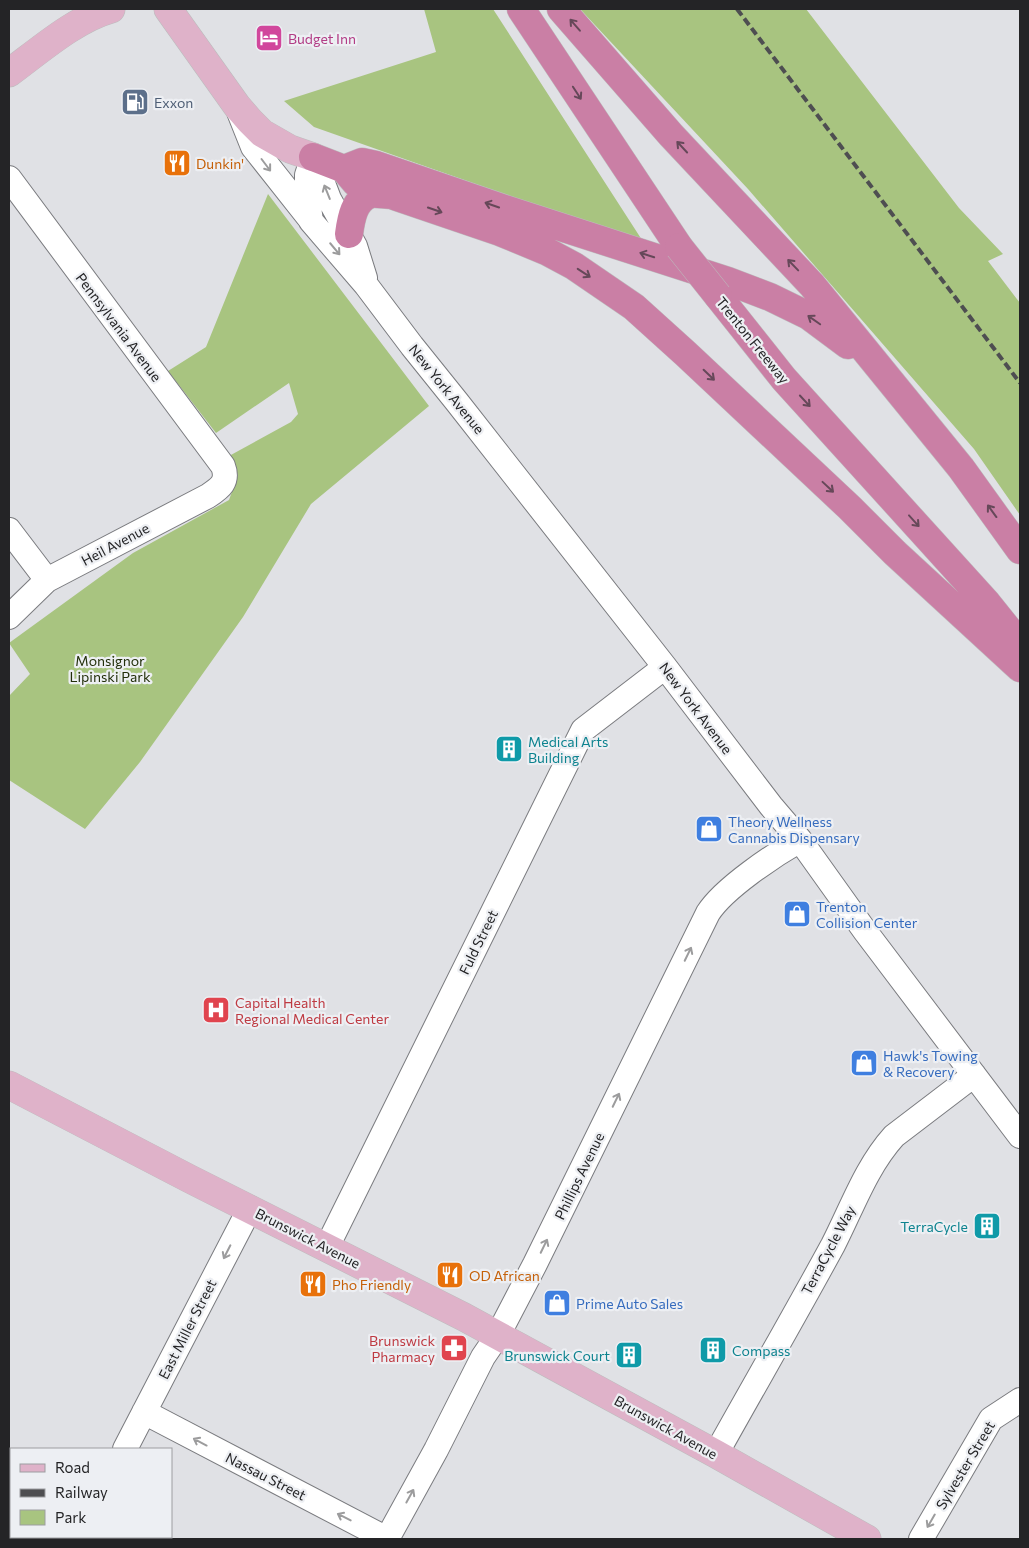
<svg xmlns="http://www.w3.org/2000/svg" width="1029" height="1548" font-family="Commissioner,sans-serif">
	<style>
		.green { fill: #a8c480 }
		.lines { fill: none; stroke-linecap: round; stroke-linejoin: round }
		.minor-casing { stroke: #7a7b7f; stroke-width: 26 }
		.major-casing { stroke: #bdbdbe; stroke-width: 29 }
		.highway-casing { stroke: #bdbdbe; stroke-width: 29 }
		.minor { stroke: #fff; stroke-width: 24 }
		.major { stroke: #dfb2c9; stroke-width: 28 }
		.highway { stroke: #ca7fa5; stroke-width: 28 }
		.rail { stroke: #4e4e51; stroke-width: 4; stroke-dasharray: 8 4; stroke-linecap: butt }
		.highway-bridge-casing { stroke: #bdbdbe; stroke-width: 29; stroke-linecap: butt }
		.highway-bridge { stroke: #ca7fa5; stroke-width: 28 }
		.oneway { stroke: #664859 }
		.oneway2 { stroke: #9c9c9d }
		.labels { text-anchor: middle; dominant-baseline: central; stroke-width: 4.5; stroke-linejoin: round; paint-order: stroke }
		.hotel-label { font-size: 14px; fill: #b23c85; stroke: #edeff3; text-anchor: start }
		.service-label { font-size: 14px; fill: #4e5e75; stroke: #edeff3; text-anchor: start }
		.food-label { font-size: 14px; fill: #c56008; stroke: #edeff3; text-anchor: start }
		.street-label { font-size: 14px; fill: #242426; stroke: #edeff3 }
		.park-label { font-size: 14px; fill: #222f0a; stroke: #edeff3 }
		.culture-label { font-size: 14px; fill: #0d838f; stroke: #edeff3; text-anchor: start }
		.shop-label { font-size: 14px; fill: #366cbe; stroke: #edeff3; text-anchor: start }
		.health-label { font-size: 14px; fill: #be3a42; stroke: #edeff3; text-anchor: start }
	</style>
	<rect width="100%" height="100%" fill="#e0e1e5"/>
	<path class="green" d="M424 9H493L642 240 594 226 314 127 284 101 436 52Z
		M580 9H806L959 208 1003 254 988 261 1020 303V515L974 449 748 189Z
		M268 194 429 406 311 504 243 617 140 762 85 829 9 780V696L30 674 9 643 133 553 229 500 238 475 229 456 291 422 298 414 289 383 216 433 168 371 206 347Z"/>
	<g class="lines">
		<g class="minor-casing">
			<path id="minor" d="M239 112 253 147 310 219
				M313 157 307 175V194L311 221 366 285 412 346 457 402 665 667 771 806 800 840 865 931 1020 1136
				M313 157 329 199 355 246 365 278
				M9 178 223 466C229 482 220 488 208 496L47 580 9 617
				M9 530 47 580
				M327 1247 583 730 665 667
				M144 1412 387 1539
				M125 1449 250 1208
				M716 1454C755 1384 795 1315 833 1245 852 1208 866 1167 894 1136L974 1075
				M78 1539 80 1537
				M387 1539 436 1450 483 1357 498 1335 535 1264 708 913C724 888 774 855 800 840
				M921 1539 991 1419 1020 1400"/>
		</g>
		<g class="major-casing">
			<path id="major" d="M168 9 237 106 250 121 262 133 290 149 313 157
				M9 73C39 51 75 19 111 9
				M9 1085 190 1179 464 1317 716 1454 867 1539"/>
		</g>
		<g class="highway-casing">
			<path id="highway" d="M521 9 679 247
				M561 9 671 135 812 285 961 468 1020 550
				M313 157 344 169 356 183 500 232 546 251 574 266 634 307 686 354 850 508 895 553 1020 668
				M344 169 362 162 376 165 508 210 728 281 770 297 809 316 848 345
				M349 234C351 219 354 199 371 194 377 193 385 195 392 195
				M718 296 784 379 987 603 1020 644"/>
		</g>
		<use href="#minor" class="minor"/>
		<use href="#major" class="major"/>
		<use href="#highway" class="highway"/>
		<path class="rail" d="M737 9 1020 383"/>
		<g class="highway-bridge-casing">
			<path id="highway-bridge" d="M679 247 718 296"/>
		</g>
		<use href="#highway-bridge" class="highway-bridge"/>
	</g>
	<defs><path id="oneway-shaft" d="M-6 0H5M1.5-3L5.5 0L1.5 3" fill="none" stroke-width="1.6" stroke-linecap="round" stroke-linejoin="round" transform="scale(1.25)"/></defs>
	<g class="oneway">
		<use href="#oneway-shaft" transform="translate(575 25) rotate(-131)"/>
		<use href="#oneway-shaft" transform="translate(577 93) rotate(57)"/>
		<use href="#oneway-shaft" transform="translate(682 147) rotate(-133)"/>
		<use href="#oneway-shaft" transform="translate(492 205) rotate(-161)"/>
		<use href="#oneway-shaft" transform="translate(435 210) rotate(19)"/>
		<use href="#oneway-shaft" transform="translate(647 255) rotate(-162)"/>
		<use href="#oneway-shaft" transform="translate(793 265) rotate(-134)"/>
		<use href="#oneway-shaft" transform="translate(584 273) rotate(33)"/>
		<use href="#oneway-shaft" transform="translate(814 320) rotate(-145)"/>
		<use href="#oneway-shaft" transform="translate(709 375) rotate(44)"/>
		<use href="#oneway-shaft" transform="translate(805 401) rotate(47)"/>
		<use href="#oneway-shaft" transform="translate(828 487) rotate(43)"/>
		<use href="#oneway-shaft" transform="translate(992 511) rotate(-126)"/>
		<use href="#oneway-shaft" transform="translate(914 521) rotate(48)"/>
	</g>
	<g class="oneway2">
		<use href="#oneway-shaft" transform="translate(266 165) rotate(53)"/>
		<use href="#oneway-shaft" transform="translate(327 192) rotate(-112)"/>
		<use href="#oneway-shaft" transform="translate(335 249) rotate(50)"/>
		<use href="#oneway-shaft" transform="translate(688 954) rotate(-64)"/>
		<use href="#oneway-shaft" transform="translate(616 1100) rotate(-64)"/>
		<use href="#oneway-shaft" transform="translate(544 1246) rotate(-64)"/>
		<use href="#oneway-shaft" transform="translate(227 1252) rotate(117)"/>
		<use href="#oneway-shaft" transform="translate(200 1442) rotate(-152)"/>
		<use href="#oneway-shaft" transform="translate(410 1496) rotate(-61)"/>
		<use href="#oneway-shaft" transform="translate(344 1517) rotate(-153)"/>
		<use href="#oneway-shaft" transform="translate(931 1521) rotate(120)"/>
	</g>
	<defs>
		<g id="hotel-square" transform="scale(1.4375)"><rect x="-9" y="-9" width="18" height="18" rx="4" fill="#d1479c" stroke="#edeff3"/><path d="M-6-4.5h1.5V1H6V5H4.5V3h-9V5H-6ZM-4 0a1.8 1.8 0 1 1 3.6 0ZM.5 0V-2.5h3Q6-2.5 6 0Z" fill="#fff"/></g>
		<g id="fuel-square" transform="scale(1.4375)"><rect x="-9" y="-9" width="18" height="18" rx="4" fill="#5c6f8a" stroke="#edeff3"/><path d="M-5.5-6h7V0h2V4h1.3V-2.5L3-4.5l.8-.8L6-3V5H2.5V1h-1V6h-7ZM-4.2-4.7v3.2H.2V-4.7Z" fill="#fff"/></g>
		<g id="restaurant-square" transform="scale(1.4375)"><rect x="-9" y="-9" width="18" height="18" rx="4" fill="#e8710a" stroke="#edeff3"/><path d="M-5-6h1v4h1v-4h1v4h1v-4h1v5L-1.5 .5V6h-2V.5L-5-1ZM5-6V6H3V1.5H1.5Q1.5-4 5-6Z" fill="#fff"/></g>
		<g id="building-square" transform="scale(1.4375)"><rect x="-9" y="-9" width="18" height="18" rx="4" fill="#0f9aa8" stroke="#edeff3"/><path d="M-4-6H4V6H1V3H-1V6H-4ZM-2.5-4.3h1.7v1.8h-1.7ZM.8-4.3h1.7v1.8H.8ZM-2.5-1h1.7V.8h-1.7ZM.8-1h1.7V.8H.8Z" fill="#fff"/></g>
		<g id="shop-square" transform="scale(1.4375)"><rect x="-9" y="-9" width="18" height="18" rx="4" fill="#3f7fe0" stroke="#edeff3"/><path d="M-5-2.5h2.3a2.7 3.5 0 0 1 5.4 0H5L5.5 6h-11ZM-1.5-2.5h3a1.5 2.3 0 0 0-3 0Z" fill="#fff"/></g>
		<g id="hospital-square" transform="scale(1.4375)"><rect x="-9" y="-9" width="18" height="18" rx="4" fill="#e0444e" stroke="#edeff3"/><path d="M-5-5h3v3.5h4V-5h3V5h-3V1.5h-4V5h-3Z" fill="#fff"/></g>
		<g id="pharmacy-square" transform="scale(1.4375)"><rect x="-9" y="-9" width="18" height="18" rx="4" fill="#e0444e" stroke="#edeff3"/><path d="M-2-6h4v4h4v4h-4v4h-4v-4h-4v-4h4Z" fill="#fff"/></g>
	</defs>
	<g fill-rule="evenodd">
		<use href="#hotel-square" x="269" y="38"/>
		<use href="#fuel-square" x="135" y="102"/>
		<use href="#restaurant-square" x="177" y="163"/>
		<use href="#building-square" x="509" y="749"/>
		<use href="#shop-square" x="709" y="829"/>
		<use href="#shop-square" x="797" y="914"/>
		<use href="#hospital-square" x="216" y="1010"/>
		<use href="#shop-square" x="864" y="1063"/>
		<use href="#building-square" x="987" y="1226"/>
		<use href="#restaurant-square" x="450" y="1275"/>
		<use href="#restaurant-square" x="313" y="1284"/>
		<use href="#shop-square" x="557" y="1303"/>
		<use href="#pharmacy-square" x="454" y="1348"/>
		<use href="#building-square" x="713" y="1350"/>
		<use href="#building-square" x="629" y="1355"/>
	</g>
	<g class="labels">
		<g class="hotel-label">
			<text x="288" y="38">Budget Inn</text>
		</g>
		<g class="service-label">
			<text x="154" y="102">Exxon</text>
		</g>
		<g class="food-label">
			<text x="196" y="163">Dunkin'</text>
			<text x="469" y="1275">OD African</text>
			<text x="332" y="1284">Pho Friendly</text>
		</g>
		<g class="street-label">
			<text transform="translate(119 327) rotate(53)">Pennsylvania Avenue</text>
			<text transform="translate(753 340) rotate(51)">Trenton Freeway</text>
			<text transform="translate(447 389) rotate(51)">New York Avenue</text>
			<text transform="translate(115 544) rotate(-28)">Heil Avenue</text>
			<text transform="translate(696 708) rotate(53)">New York Avenue</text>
			<text transform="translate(478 942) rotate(-64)">Fuld Street</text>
			<text transform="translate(579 1176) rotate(-64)">Phillips Avenue</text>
			<text transform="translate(308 1238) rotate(27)">Brunswick Avenue</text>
			<text transform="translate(828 1250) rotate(-62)">TerraCycle Way</text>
			<text transform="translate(187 1329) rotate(-63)">East Miller Street</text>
			<text transform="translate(666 1427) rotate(29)">Brunswick Avenue</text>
			<text transform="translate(965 1465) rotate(-59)">Sylvester Street</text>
			<text transform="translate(266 1476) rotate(27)">Nassau Street</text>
		</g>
		<g class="park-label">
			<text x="110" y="660">Monsignor<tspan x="110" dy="16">Lipinski Park</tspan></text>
		</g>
		<g class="culture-label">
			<text x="528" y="741">Medical Arts<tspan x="528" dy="16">Building</tspan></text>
			<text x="968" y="1226" text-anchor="end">TerraCycle</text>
			<text x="732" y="1350">Compass</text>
			<text x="610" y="1355" text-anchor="end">Brunswick Court</text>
		</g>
		<g class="shop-label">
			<text x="728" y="821">Theory Wellness<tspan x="728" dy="16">Cannabis Dispensary</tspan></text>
			<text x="816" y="906">Trenton<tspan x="816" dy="16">Collision Center</tspan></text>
			<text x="883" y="1055">Hawk's Towing<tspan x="883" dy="16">&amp; Recovery</tspan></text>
			<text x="576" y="1303">Prime Auto Sales</text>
		</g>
		<g class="health-label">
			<text x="235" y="1002">Capital Health<tspan x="235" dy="16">Regional Medical Center</tspan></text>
			<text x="435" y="1340" text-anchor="end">Brunswick<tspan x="435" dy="16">Pharmacy</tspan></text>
		</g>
	</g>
	<rect width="1029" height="1548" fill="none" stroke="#242426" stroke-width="20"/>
	<rect x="10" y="1448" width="162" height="90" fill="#edeff3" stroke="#9d9ea1"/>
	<rect x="20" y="1464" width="25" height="8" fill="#dfb2c9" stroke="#9d9ea1"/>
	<text x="55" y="1473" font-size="15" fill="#242426">Road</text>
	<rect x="20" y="1489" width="25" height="8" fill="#4e4e51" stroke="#9d9ea1"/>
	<text x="55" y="1498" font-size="15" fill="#242426">Railway</text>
	<rect x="20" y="1510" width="25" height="15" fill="#a8c480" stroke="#9d9ea1"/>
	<text x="55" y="1523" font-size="15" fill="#242426">Park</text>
</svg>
